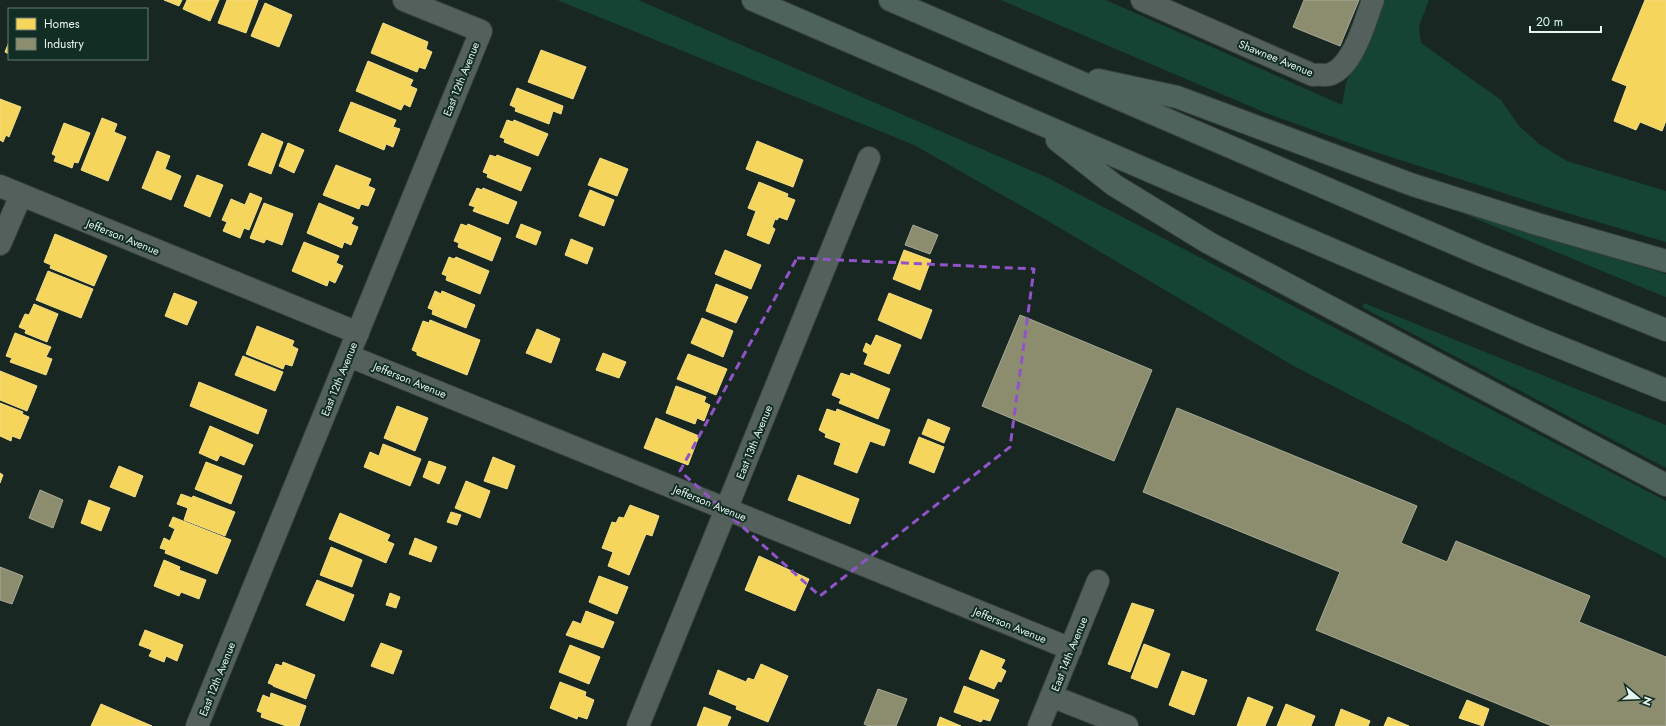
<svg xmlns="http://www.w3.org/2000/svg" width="1666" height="726" font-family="Jost,sans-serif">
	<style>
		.green { fill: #164434 }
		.homes { fill: #f6d55c; stroke: #f1de88 }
		.industry { fill: #8c8c6e; stroke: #a7ab94 }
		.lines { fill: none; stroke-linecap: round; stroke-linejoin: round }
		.minor-casing { stroke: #36403c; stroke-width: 24 }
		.motorway-casing { stroke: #36403c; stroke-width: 24 }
		.minor { stroke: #54605b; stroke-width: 22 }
		.motorway { stroke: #4f635d; stroke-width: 22 }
		.marked { fill: none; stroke: #9054c8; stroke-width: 3; stroke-dasharray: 8 5; stroke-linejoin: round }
		.labels { text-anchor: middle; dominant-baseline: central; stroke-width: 4; stroke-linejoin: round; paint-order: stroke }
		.street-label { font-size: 11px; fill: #e5f4ed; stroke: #122d23 }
	</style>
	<rect width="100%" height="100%" fill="#182722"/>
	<path class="green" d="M557 0H638L1046 177 1666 501V558L1292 365 1048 221 914 145Z
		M1001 0H1106L1342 105 1346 83 1382 0H1429L1419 26 1421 43 1501 100 1519 126 1539 144 1567 161 1666 191V242L1547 207 1372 151 1266 113Z
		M1462 213 1666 274V297L1653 292Z
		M1364 303 1666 425V468L1362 307Z"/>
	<path class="homes" d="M164 0H182L179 6Z
		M187 0H219L210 21 183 9Z
		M227 0H258L246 33 218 23Z
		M1645 0H1666V121L1662 131 1640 122 1636 130 1614 121 1627 86 1612 80Z
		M265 3 292 15 279 47 251 36Z
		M383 23 428 42 426 49 432 52 425 69 419 67 417 72 371 53Z
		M9 42V54L5 52Z
		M541 50 586 67 573 99 528 82Z
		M368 61 413 80 410 86 417 89 410 107 404 104 401 110 356 91Z
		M517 88 563 106 561 114 553 111 549 124 515 111 516 108 510 105Z
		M0 99 21 107 9 137 6 135 3 142 0 140Z
		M351 102 396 120 393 127 400 129 393 147 386 144 384 150 339 131Z
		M102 118 117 124 114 132 126 137 108 181 81 170Z
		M507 120 513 122 514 120 548 134 538 156 504 142 505 139 500 137Z
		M64 123 90 133 78 163 74 162 72 168 54 161 56 156 52 154Z
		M262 133 283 142 271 174 248 165Z
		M757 141 803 160 793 187 746 169Z
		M288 143 304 150 294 173 279 166Z
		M157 151 170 156 165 169 181 176 171 200 142 188Z
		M490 155 496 157 497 155 531 168 521 191 487 177 488 174 483 172Z
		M600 158 628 169 617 196 588 185Z
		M336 165 371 179 368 186 375 189 368 206 361 204 359 209 323 195Z
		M197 175 223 185 210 217 184 206Z
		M759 182 788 194 787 197 795 200 787 220 779 217 777 220 775 219 772 227 775 229 769 244 747 235 756 211 748 208Z
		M477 188 482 190 483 188 517 202 508 224 473 211 475 207 469 205Z
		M590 190 614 200 604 226 579 216Z
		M250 193 262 198 249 230 244 228 240 238 223 231 227 222 222 220 231 199 245 205Z
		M264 203 293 214 282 245 266 239 264 243 250 238Z
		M319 203 354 218 351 224 358 227 351 245 344 242 342 248 307 233Z
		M461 224 467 226 468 224 501 238 492 261 458 247 459 243 454 241Z
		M521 224 541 232 536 245 516 237Z
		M55 234 107 256 94 286 50 268 51 265 44 262Z
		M571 239 593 248 587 264 565 255Z
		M304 242 339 256 336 263 343 266 335 283 329 280 327 286 292 271Z
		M725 250 761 265 751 289 715 274Z
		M904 250 931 260 920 290 893 279Z
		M449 257 454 259 456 257 489 271 480 294 446 280 447 276 442 274Z
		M48 271 93 289 81 318 36 300Z
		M716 284 748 297 736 323 706 311Z
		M435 291 441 294 442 291 475 305 466 328 432 314 433 310 428 308Z
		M174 293 197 302 187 325 165 316Z
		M889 293 932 310 921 339 878 320Z
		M34 304 58 314 47 342 25 333 26 330 19 327 25 314 29 315Z
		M702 318 733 331 723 357 691 343Z
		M430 320 480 340 467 375 417 355V352L412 350 423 321 429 323Z
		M257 326 294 341 292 346 298 349 292 366 285 364 283 369 246 354Z
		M537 329 560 339 551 363 526 353Z
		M15 333 51 347 46 357 52 359 46 375 10 362 12 358 6 356Z
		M876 335 901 345 889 374 864 364 868 354 863 351 866 343 871 346Z
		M603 353 626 362 619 378 596 370Z
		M688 354 727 369 716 395 677 379Z
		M243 356 283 372 275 391 235 375Z
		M0 371 37 386 27 411 0 400Z
		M841 373 850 376 851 373 890 389 878 419 839 403 841 399 832 395Z
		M199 382 267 410 258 434 190 406Z
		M676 386 706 397 704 402 710 405 704 421 697 418 695 424 666 413Z
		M0 403 23 412 22 414 29 417 20 439 12 436 11 441 0 436Z
		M397 406 428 418 415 451 384 438Z
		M827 409 836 412 837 409 890 430 884 446 870 441 857 473 834 464 841 443 825 437 826 434 819 430Z
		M656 418 699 436 688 465 644 448Z
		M928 419 950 428 944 443 922 434Z
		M210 426 253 445 244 465 220 455 217 461 199 453Z
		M919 437 944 447 934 473 909 463Z
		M383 444 421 459 410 486 364 467 370 452 379 456Z
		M493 457 515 466 507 489 484 481Z
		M429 461 446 467 439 484 423 477Z
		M206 462 242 476 231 504 195 489Z
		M119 466 143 476 135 497 110 487Z
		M0 473 3 475 0 483Z
		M798 475 859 499 850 524 788 500Z
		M466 481 490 491 480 518 455 508Z
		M181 494 192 498 193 496 235 512 225 536 184 520 188 508 177 504Z
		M89 500 110 508 101 531 81 523Z
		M630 505 659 516 652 536 646 534 629 575 608 566 613 552 602 548 612 522 616 523 619 517 624 518Z
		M451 512 461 515 457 525 447 522Z
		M340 513 390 535 387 541 394 544 386 563 329 539Z
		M173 517 231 540 217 574 165 553 166 550 160 548 164 538 170 541 175 529 169 526Z
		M415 538 437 547 431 562 409 554Z
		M331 547 362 560 352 587 320 575Z
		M759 556 809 579 795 611 745 590Z
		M164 560 180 567 179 570 206 580 199 599 181 592 179 596 154 586Z
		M599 576 628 587 617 614 589 602Z
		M317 580 354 595 344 621 306 605Z
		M390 593 400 597 396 608 386 605Z
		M1132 603 1154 610 1130 672 1108 664Z
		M586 611 614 622 603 648 566 635 573 621 581 624Z
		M145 630 183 645 177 661 166 656 164 662 149 656 152 650 139 645Z
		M381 643 402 651 393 674 371 666Z
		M1144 644 1170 654 1157 688 1131 678Z
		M570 645 600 657 589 684 559 672Z
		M981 650 1005 660 1001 668 1006 671 1001 682 998 681 994 689 969 679Z
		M283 662 315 675 306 699 273 686V685L268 683 276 664 282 666Z
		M761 664 788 676 768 722 736 709 737 706 709 694 718 670 746 682 748 678 754 680Z
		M1182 671 1207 680 1194 715 1169 705Z
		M560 682 586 692 585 696 594 700 587 719 578 716 577 719 550 708Z
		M964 686 999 700 990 721 983 719 981 722 954 712Z
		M271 693 306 706 299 726H286L261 717 262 713 257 711 263 695 270 698Z
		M1248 697 1273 707 1265 726H1237Z
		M1467 700 1489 709 1483 726 1459 718Z
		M101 704 152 726H91Z
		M1286 704 1315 716 1311 726H1277Z
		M704 707 731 717 727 726H697Z
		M1341 709 1370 721 1368 726H1335Z
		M940 717 961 726H937Z
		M1388 717 1409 726H1384Z"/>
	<path class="industry" d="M1304 0H1359L1340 46 1293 27Z
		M913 225 938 235 930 254 905 245Z
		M1020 315 1152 370 1114 461 982 406Z
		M1177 408 1417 506 1401 543 1447 562 1456 541 1590 596 1579 622 1666 657V726H1552L1316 630 1340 572 1143 492Z
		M40 490 63 500 53 528 29 518Z
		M0 567 23 576 12 604 0 600Z
		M878 689 907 699 896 726H869L864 724Z"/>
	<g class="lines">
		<g class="minor-casing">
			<path id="minor" d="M1142 0 1313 75C1318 74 1326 76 1331 74 1354 65 1365 21 1373 0
				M0 186 358 333
				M0 244 21 195
				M349 356 1071 649
				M1051 696 1127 726
				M197 726 481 31 404 0
				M638 726 869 158
				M1039 726 1098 581"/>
		</g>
		<g class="motorway-casing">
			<path id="motorway" d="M753 0 1530 335 1666 390
				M890 0 1481 255 1666 330
				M1098 80 1177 97 1413 185 1537 224 1666 261
				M1057 140 1114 185 1209 243 1666 485"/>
		</g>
		<use href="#minor" class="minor"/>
		<use href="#motorway" class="motorway"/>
	</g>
	<path class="marked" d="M797 258 1034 269 1010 447 820 596 680 471Z"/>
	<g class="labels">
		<g class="street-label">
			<text transform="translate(1276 58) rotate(22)">Shawnee Avenue</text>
			<text transform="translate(461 79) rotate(-68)">East 12th Avenue</text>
			<text transform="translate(123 237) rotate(22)">Jefferson Avenue</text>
			<text transform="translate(339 379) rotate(-68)">East 12th Avenue</text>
			<text transform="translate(410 380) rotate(22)">Jefferson Avenue</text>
			<text transform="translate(754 442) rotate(-68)">East 13th Avenue</text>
			<text transform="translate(710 503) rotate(22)">Jefferson Avenue</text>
			<text transform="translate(1010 625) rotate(22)">Jefferson Avenue</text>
			<text transform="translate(1069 654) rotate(-68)">East 14th Avenue</text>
			<text transform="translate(217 679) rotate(-68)">East 12th Avenue</text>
		</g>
	</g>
	<rect x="8" y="8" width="140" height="52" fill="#122d23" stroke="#667d74"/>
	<rect x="16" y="18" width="20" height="12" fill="#f6d55c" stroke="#667d74"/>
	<text x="44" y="28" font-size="12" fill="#e5f4ed">Homes</text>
	<rect x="16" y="38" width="20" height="12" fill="#8c8c6e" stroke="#667d74"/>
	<text x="44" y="48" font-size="12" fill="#e5f4ed">Industry</text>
	<g transform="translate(1638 698) rotate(109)" stroke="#122d23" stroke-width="3" paint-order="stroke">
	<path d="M0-3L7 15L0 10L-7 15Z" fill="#e5f4ed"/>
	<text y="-6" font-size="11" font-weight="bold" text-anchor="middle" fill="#e5f4ed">N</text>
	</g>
	<path d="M1530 26v6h71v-6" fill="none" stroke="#e5f4ed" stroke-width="2"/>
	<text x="1536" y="26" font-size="12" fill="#e5f4ed" stroke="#122d23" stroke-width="3" paint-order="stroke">20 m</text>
</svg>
